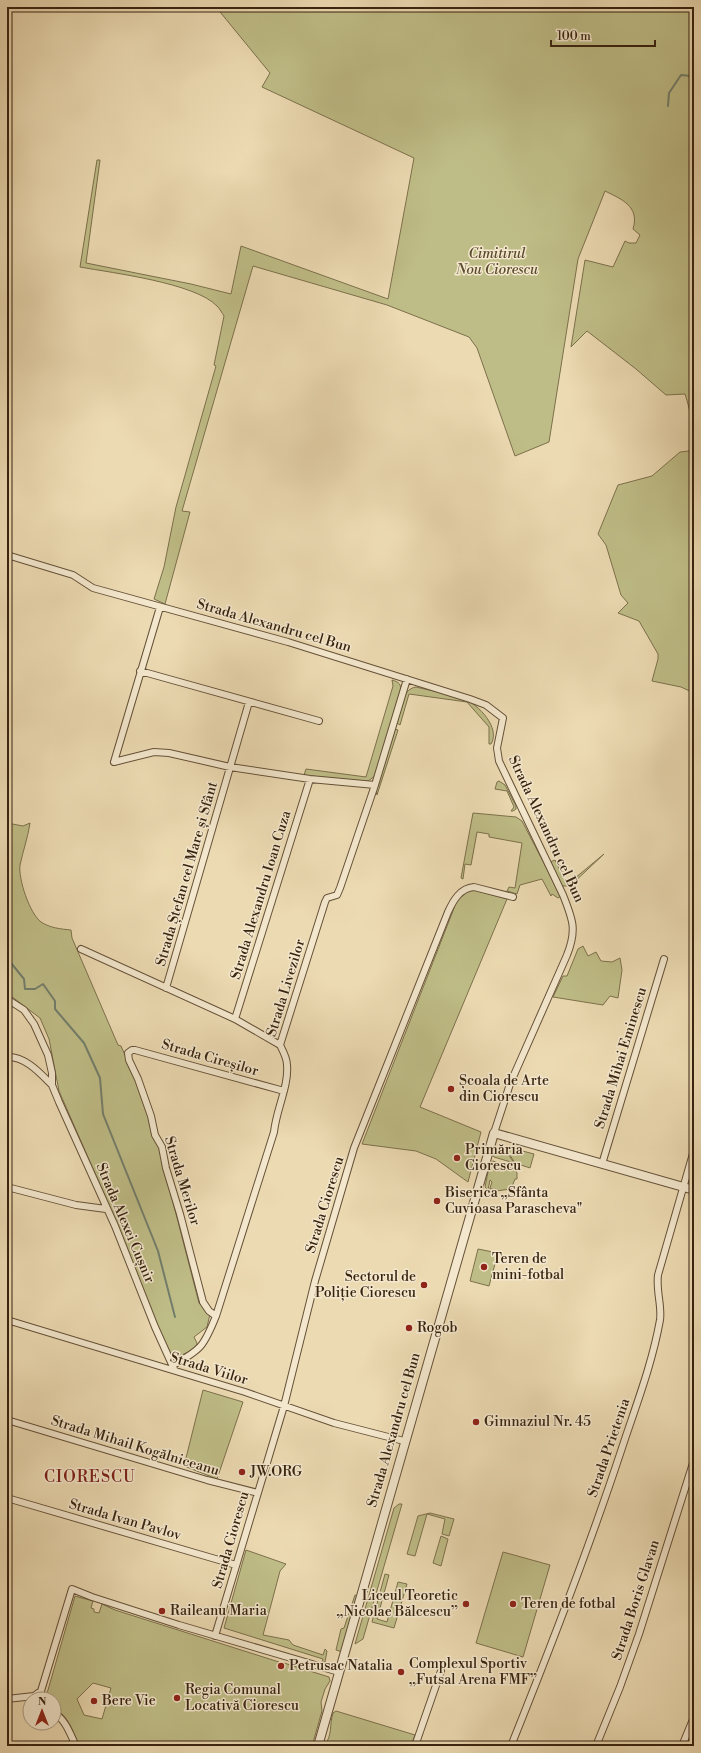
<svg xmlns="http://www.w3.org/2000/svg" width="701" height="1753" font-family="'Libre Bodoni',serif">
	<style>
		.green { fill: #bfbd87; stroke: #7c704c; fill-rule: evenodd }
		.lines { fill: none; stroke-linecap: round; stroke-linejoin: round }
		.stream { stroke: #727e6c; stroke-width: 2 }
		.minor-casing { stroke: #655138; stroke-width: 8 }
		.tertiary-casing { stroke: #655138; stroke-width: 10 }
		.minor { stroke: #f3e7cd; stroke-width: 6 }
		.tertiary { stroke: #f3e7cd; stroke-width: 8 }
		.poi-dot { fill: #8f2418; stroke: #f3e7cd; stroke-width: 1.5 }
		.labels { text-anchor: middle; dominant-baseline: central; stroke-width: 3; stroke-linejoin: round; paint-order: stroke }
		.park-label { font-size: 14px; font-style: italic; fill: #5a4a2e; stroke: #f3e7cd }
		.street-label { font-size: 14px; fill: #382310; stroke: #f3e7cd }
		.poi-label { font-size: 14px; fill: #382310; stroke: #f3e7cd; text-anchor: start }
		.quarter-label { font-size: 16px; letter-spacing: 1px; fill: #7a1f14; stroke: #f3e7cd }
	</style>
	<rect width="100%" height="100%" fill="#ecdab2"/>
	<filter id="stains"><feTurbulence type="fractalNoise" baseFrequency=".005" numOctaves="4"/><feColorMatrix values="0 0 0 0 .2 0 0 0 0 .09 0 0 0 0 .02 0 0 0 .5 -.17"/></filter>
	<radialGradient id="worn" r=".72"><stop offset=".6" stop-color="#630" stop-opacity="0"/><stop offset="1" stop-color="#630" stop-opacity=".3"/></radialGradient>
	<path class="green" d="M216 7H694V315L691 316 694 346V693L681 687 652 681 658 659V654L639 621 618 613 628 603 621 595 606 545 598 534 618 485 652 476 680 452 689 451C696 436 690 409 685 394L666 395 636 369 587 331 571 347 585 260 613 267 625 241 629 243H636L640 235 633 229C640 206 621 199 605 191L578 259 549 442 515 456 477 348 469 337 387 305 253 266 182 511 190 512 165 604 154 599 164 567 176 507 216 366 214 365 224 316C222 313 220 309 217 306 195 283 113 273 80 267L97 160H100L86 263 191 284 231 294 241 246 388 299 414 158 262 87 270 73Z
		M392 680C399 682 401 684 401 691L375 776 368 781 362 782 304 775 306 769 366 777 393 686Z
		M416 687C431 691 449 693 464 699 478 704 501 728 491 744H489V727L467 702 409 694 400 725 397 723C400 712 401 689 416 687Z
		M395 729 398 730 377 795 376 791Z
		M499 781 505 785 516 806V809L513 811H511L514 807 507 791 495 789 497 782Z
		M473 813 516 817 522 821 561 896 558 898 552 894 551 896 542 879 520 885 517 894 507 891 509 887 515 888 522 843 489 837V834L477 832 471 865 465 864 463 879 461 878Z
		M7 823 23 826 30 823C28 837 23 851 20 865 18 879 30 914 41 922 50 928 61 929 71 930L72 938 118 1045 121 1046 136 1080 158 1144 199 1303 210 1314 207 1327 194 1337 197 1343 196 1348 176 1358 172 1356 164 1343 111 1210 59 1091 49 1039 40 1018 7 993Z
		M604 854 570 886H562L550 862 555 860 566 882 569 883Z
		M470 889 507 899 420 1107 481 1132 468 1182 436 1159 416 1151 362 1144 458 898Z
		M583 946 588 956 596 952 601 961 612 962 620 958 622 970 618 998 610 996 603 1005 553 997 563 976H567L578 949Z
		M511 1148 534 1154 530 1168 515 1163 506 1149Z
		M505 1149 514 1163 494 1157 493 1155 494 1152Z
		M493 1161 515 1169 517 1173V1179H515L511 1189 496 1191V1189H490L489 1191 492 1182 490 1180 488 1190 485 1187 490 1162Z
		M478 1249 498 1253 489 1286 470 1281Z
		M203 1390 243 1402 217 1479 184 1466Z
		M399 1504H402L363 1639 355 1644 394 1508Z
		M430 1513 454 1519 449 1536 442 1534 445 1519 427 1514 415 1556 407 1554 418 1516Z
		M441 1536 448 1539 441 1566 433 1563Z
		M246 1550 286 1564 280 1571 263 1635 289 1640 293 1645 323 1655 325 1649 327 1651 325 1662H322L323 1659 224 1628Z
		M503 1552 550 1565 523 1657 476 1643Z
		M385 1574 389 1575 377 1619 387 1622 398 1582 407 1584 394 1628 372 1622Z
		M355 1595 358 1596 342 1652 336 1650 341 1629 344 1628Z
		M75 1596 93 1601 91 1608 94 1609V1612L99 1613 102 1604 115 1610 279 1662 278 1668 282 1669 284 1663 329 1677 330 1681 325 1689 321 1702 322 1711 312 1746H79C73 1732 69 1716 54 1708V1699H43L48 1690ZM93 1683 111 1688 102 1719 84 1715 77 1699Z
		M336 1711 415 1735 411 1746H345L335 1743 334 1746H324C333 1735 329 1725 333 1713Z"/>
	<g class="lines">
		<path class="stream" d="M668 106 669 93 681 75 691 76 694 69
			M7 958 24 979 25 989H35L43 984 55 1001V1009L84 1043 100 1078 103 1114 158 1251 175 1317"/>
		<g class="minor-casing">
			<path id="minor" d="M7 555 73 575 93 588 288 642 470 699 486 705 503 718 497 748 499 761 563 895C573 920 577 930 567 955L510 1084 494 1133
				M140 671 319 721
				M114 762 154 752 169 753 230 767 310 779 375 785
				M114 762 160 607
				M81 949 235 1019 280 1045
				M166 988 249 702
				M7 999 24 1010 34 1024 48 1055 52 1073V1085L59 1102 115 1226 155 1327 174 1369
				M235 1019 310 779
				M7 1057C25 1056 40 1073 52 1085
				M602 1164 664 959
				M7 1187 76 1205 106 1209
				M216 1316 209 1311 203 1302 180 1214 166 1168 162 1147 155 1135 151 1116 138 1079 129 1060 128 1053 132 1050H135L284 1091
				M7 1320 245 1392 334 1423 404 1441
				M173 1365C201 1350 204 1346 216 1316L274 1132C276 1110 289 1086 287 1065 287 1058 283 1051 280 1045L325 902 327 898 337 895 340 888 375 785 407 679
				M7 1420 207 1480 258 1493
				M7 1498 236 1565
				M215 1636 284 1406 315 1281 354 1148 448 912C453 901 460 888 474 887L513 897
				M7 1699 34 1696 41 1691 72 1589 92 1597 179 1625 339 1672
				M54 1713C66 1720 70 1734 76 1746
				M415 1746 441 1671
				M511 1746C550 1649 588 1551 621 1451 635 1408 652 1365 660 1320 662 1306 656 1291 658 1275L694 1150
				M596 1746 620 1687 639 1634 694 1460
				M682 1746 694 1717"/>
		</g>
		<g class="tertiary-casing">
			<path id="tertiary" d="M318 1746 494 1133 694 1190"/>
		</g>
		<use href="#minor" class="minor"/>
		<use href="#tertiary" class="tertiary"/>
	</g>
	<g class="poi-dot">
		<circle cx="451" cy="1089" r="4"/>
		<circle cx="457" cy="1158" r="4"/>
		<circle cx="437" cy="1201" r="4"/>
		<circle cx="484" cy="1267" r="4"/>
		<circle cx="424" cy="1285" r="4"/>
		<circle cx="409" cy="1328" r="4"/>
		<circle cx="476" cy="1422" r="4"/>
		<circle cx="242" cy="1472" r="4"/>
		<circle cx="466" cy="1604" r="4"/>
		<circle cx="513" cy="1604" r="4"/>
		<circle cx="162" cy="1611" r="4"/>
		<circle cx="281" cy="1666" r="4"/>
		<circle cx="401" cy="1672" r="4"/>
		<circle cx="177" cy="1698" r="4"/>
		<circle cx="94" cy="1701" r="4"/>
	</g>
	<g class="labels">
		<g class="park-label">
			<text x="497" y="254">Cimitirul<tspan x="497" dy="16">Nou Ciorescu</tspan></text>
		</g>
		<g class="street-label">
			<text transform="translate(274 626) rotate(16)">Strada Alexandru cel Bun</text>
			<text transform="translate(546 829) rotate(65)">Strada Alexandru cel Bun</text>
			<text transform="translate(187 874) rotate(-74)">Strada Ștefan cel Mare și Sfânt</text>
			<text transform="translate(261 895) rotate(-73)">Strada Alexandru Ioan Cuza</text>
			<text transform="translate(286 988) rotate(-73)">Strada Livezilor</text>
			<text transform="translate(210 1058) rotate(16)">Strada Cireșilor</text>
			<text transform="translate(621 1058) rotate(-73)">Strada Mihai Eminescu</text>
			<text transform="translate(182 1181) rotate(73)">Strada Merilor</text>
			<text transform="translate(325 1205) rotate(-73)">Strada Ciorescu</text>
			<text transform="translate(125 1223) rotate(67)">Strada Alexei Cușnir</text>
			<text transform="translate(209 1369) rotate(17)">Strada Viilor</text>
			<text transform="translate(394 1430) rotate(-74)">Strada Alexandru cel Bun</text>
			<text transform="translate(135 1446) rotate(17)">Strada Mihail Kogălniceanu</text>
			<text transform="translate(609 1448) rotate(-71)">Strada Prietenia</text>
			<text transform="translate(125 1520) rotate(16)">Strada Ivan Pavlov</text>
			<text transform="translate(231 1540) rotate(-74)">Strada Ciorescu</text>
			<text transform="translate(636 1600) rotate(-72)">Strada Boris Glavan</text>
		</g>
		<g class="poi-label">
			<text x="459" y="1081">Școala de Arte<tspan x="459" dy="16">din Ciorescu</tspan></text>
			<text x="465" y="1150">Primăria<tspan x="465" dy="16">Ciorescu</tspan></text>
			<text x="445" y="1193">Biserica „Sfânta<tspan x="445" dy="16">Cuvioasa Parascheva"</tspan></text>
			<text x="492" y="1259">Teren de<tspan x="492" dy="16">mini-fotbal</tspan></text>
			<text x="416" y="1277" text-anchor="end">Sectorul de<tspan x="416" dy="16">Poliție Ciorescu</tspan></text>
			<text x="417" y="1328">Rogob</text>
			<text x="484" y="1422">Gimnaziul Nr. 45</text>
			<text x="250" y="1472">JW.ORG</text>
			<text x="458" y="1596" text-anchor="end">Liceul Teoretic<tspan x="458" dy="16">„Nicolae Bălcescu”</tspan></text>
			<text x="521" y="1604">Teren de fotbal</text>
			<text x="170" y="1611">Raileanu Maria</text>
			<text x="409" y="1664">Complexul Sportiv<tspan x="409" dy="16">„Futsal Arena FMF”</tspan></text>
			<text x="289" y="1666">Petrusac Natalia</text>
			<text x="185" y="1690">Regia Comunal<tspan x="185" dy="16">Locativă Ciorescu</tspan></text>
			<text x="102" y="1701">Bere Vie</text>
		</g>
		<g class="quarter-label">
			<text x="90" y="1477">CIORESCU</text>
		</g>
	</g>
	<rect width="701" height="1753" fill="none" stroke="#ecdab2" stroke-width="24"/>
	<rect x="8" y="8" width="685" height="1737" fill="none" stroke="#382310" stroke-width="2"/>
	<rect x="12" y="12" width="677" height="1729" fill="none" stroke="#382310"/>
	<g transform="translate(42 1711)"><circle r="19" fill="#f3e7cd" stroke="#a89981"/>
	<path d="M0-3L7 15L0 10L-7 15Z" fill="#8f2418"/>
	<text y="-6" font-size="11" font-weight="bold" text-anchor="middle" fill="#382310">N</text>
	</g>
	<path d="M551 40v6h104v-6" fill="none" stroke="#382310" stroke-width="2"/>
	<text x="557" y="40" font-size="12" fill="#382310" stroke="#f3e7cd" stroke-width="3" paint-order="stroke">100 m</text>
	<rect width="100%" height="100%" filter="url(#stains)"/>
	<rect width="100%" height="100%" fill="url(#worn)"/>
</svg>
